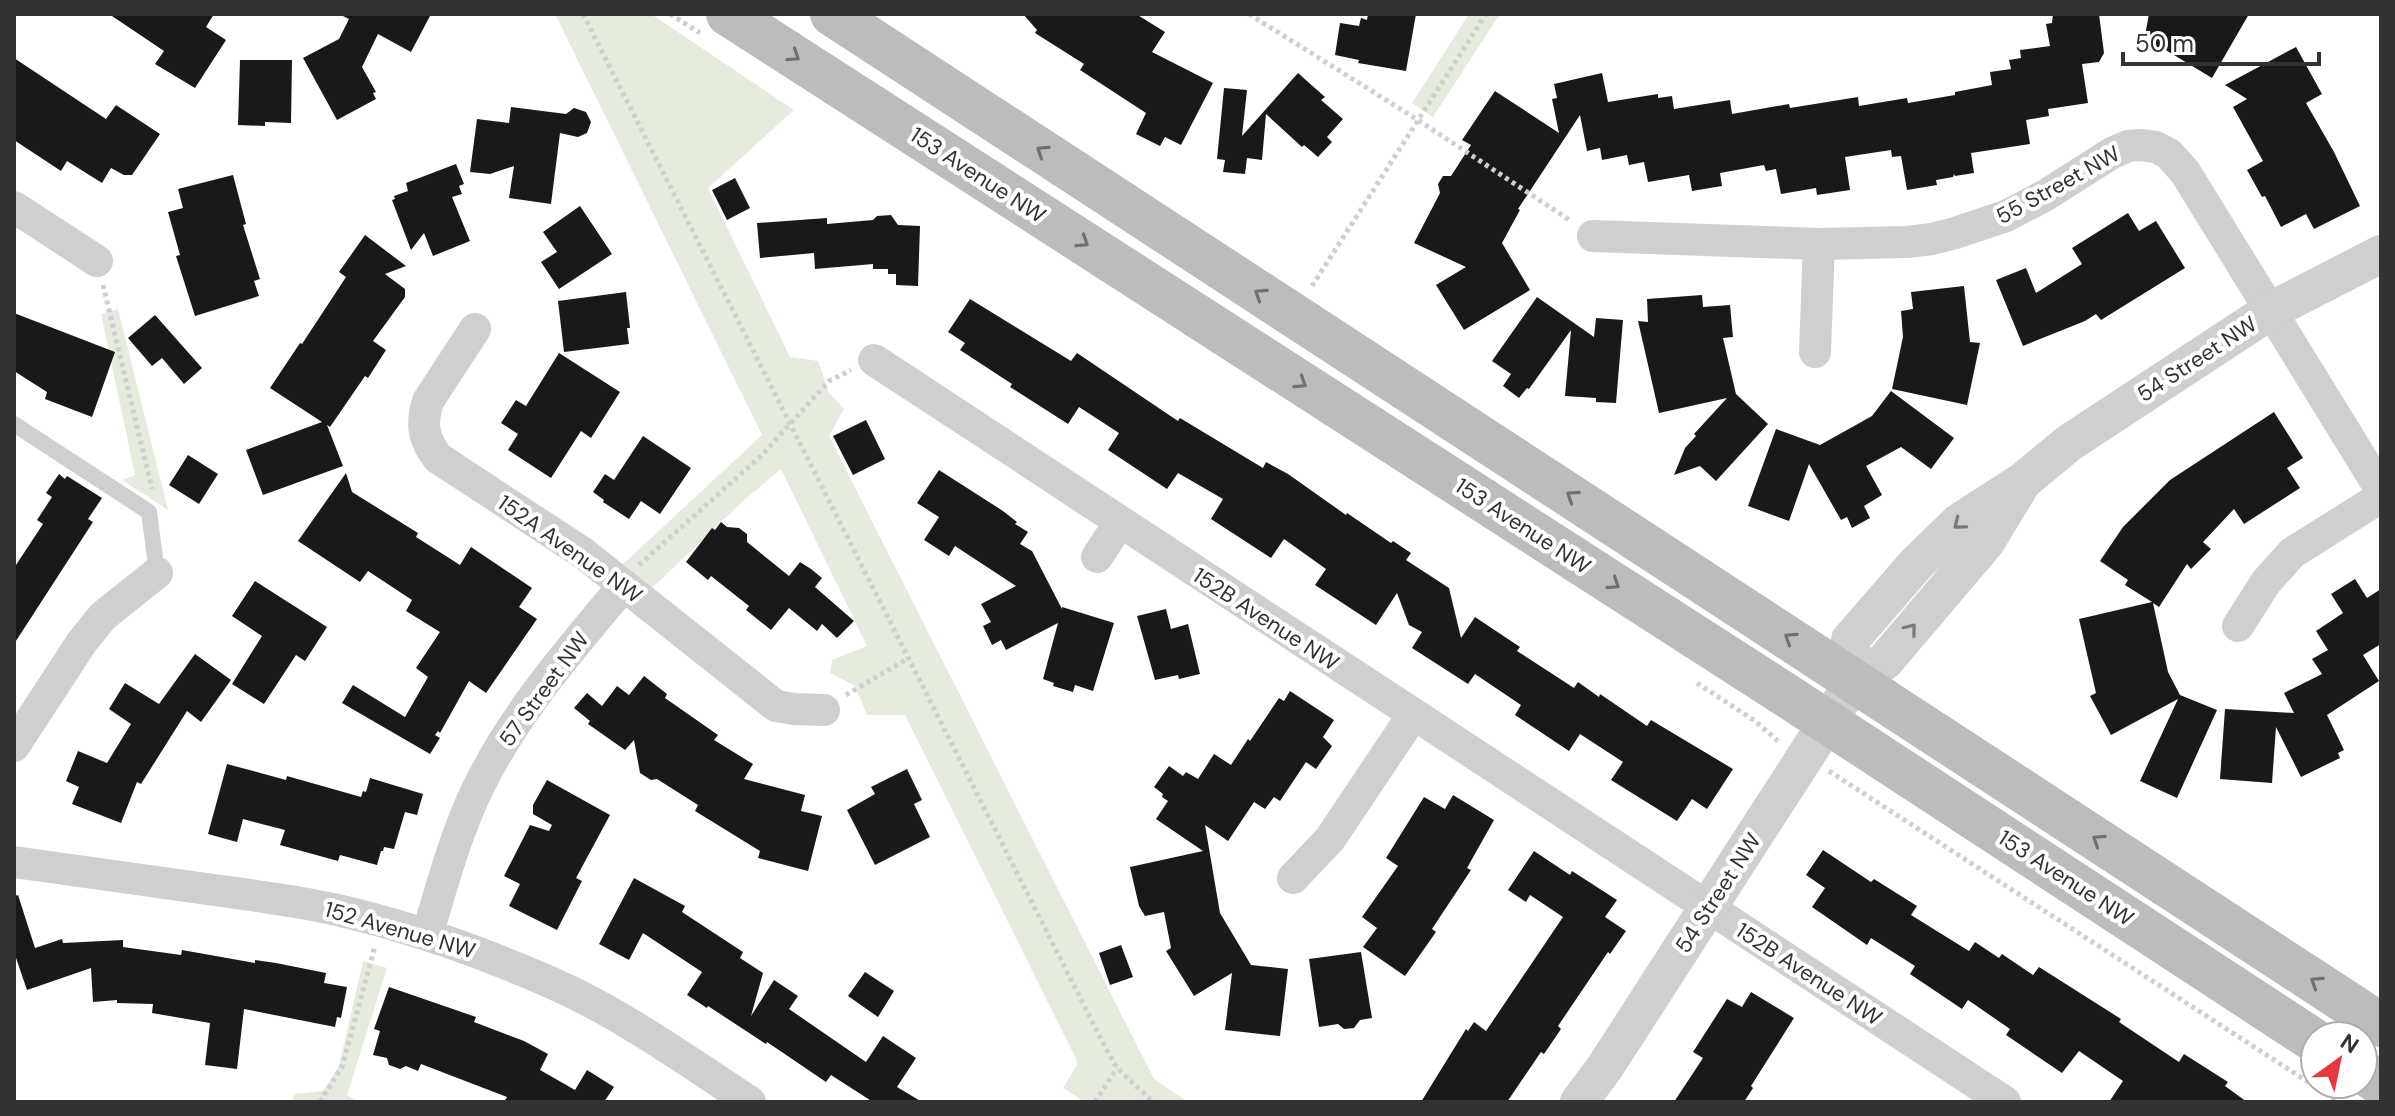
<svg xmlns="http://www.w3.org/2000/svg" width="2395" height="1116" font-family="'DM Sans',sans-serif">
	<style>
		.green { fill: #e5ecde }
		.building { fill: #191919 }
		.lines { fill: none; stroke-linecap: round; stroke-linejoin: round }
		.path { stroke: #cfcfcf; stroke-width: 5; stroke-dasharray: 4 4; stroke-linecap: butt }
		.service { stroke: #cfcfcf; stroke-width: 16 }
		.minor { stroke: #cfcfcf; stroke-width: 32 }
		.tertiary { stroke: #cfcfcf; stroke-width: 38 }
		.secondary { stroke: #bcbcbc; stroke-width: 44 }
		.oneway { stroke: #707070 }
		.oneway2 { stroke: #797979 }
		.labels { text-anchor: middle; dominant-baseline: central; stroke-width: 8; stroke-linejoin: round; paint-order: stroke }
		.street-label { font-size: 22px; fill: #323232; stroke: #fff }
	</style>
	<rect width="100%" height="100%" fill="#fff"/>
	<path class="green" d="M555 14H651L794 110 708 188 790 357 818 361 829 393 844 409 829 436 1154 1079 1188 1102H1081L1082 1100 1063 1088 1078 1063 905 715H867L855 686 830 673 832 660 867 646 781 469 743 501 651 589 622 565 762 435Z
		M1469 14H1500L1433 117 1412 103Z
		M118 309 168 510 122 480 135 475 101 314Z
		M363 961 387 968 347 1095 358 1102H291L295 1094 323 1091 339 1066Z"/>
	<path class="building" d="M109 14H214L206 27 226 40 195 88 155 64 164 51Z
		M339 14H431L411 52 378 34 362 67 376 92 373 93 376 99 337 120 303 58 339 39 349 19Z
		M1023 14H1136L1165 32 1152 52 1213 83 1181 145 1165 137 1160 146 1136 134 1146 113 1080 70 1084 64 1035 33 1037 30Z
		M1368 14H1416L1406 71 1358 63 1359 60 1335 55 1340 23 1359 26 1361 18 1367 20Z
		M2053 14H2099L2104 53 2099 62 2082 64 2088 103 2048 109 2049 116 2026 120 2030 144 1971 153 1974 173 1955 176 1954 174 1953 177 1936 180 1937 185 1907 190 1901 156 1892 157 1891 150 1845 157 1850 190 1817 195 1816 188 1781 194 1776 169 1766 171 1764 165 1720 173 1722 186 1692 191 1689 175 1648 182 1644 162 1629 165 1627 155 1602 160 1600 148 1587 151 1580 115 1518 209 1520 210 1502 243 1530 290 1464 330 1436 285 1466 267 1414 243 1440 193 1438 184 1443 176H1451L1471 145 1462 140 1495 91 1559 133 1552 99 1557 98 1554 84 1602 73 1608 102 1658 94V98L1672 96 1674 109 1730 100 1732 114 1789 104 1790 108 1858 97 1859 106 1907 98 1908 103 1955 95V92L1992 85 1990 72 2011 69 2009 60 2021 58 2020 50 2050 46 2046 24 2052 23Z
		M2149 14H2249L2212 78 2164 49 2143 46Z
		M2296 47 2322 94 2306 103 2334 152 2360 206 2314 229 2306 214 2281 227 2265 196 2262 197 2247 170 2263 161 2233 107 2247 99 2225 85Z
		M14 58 106 119 116 105 160 134 132 175H124L111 168 102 183 67 161 61 171 14 140Z
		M240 60H292L291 123 265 122V126L238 125Z
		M1298 73 1325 97 1321 100 1343 119 1327 137 1332 142 1318 157 1304 145 1302 147 1266 114 1262 160 1247 158 1245 174 1223 172 1225 160 1217 159 1224 88 1247 90 1242 136Z
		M511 107 566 114 574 108 586 112 591 122 587 133 578 137 560 133 551 204 509 198 514 166 490 174 470 172 477 119 509 123Z
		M456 164 464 184 459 186 462 194 452 197 470 241 433 256 424 233 411 250 392 200 395 199 394 196 408 191 406 183Z
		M233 175 246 224 243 225 260 279 254 281 259 296 195 316 176 256 180 255 168 212 183 208 178 189Z
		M735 178 750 208 727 220 712 190Z
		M580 206 612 254 559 289 541 262 557 252 543 232Z
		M2128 213 2139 231 2156 221 2185 268 2101 320 2096 314 2085 321 2023 346 1996 280 2026 268 2036 293 2082 264 2072 248Z
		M891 215 898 225 920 226 918 286 896 285V274H888V269H873V264L815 269 814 253 760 258 757 223 827 218V224L873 220 877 216Z
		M365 235 406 266 385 274 405 289V297L373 341 386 350 368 378 365 376 330 427 327 425 343 466 263 495 246 450 322 422 270 388 300 343 302 344 346 277 339 272Z
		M1964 286 1970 342 1980 343 1967 405 1892 389 1903 337 1901 311 1913 309 1911 292Z
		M626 292 630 328H627L629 344 564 352 558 301Z
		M1702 295 1703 307 1730 305 1733 337 1723 338 1736 394 1768 424 1716 481 1700 466 1674 475 1685 448 1696 436 1694 434 1727 398 1659 413 1638 321 1648 322 1647 299Z
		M1537 297 1594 337 1596 318 1623 320 1616 403 1596 402V398L1565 396 1571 330 1529 389 1527 388 1519 398 1503 386 1511 374 1492 361Z
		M970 299 1071 361 1077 353 1178 421 1180 418 1263 468 1266 462 1288 474 1346 515 1347 513 1391 543 1393 541 1411 553 1406 560 1449 588 1461 638 1475 617 1520 647 1517 651 1574 688 1578 682 1599 697 1600 694 1647 726 1651 720 1733 769 1707 809 1692 799 1677 821 1611 780 1623 762 1580 734 1569 751 1515 715 1521 705 1475 674 1468 684 1412 648 1422 632 1409 625 1397 593 1376 625 1315 585 1326 569 1284 539 1271 558 1211 519 1223 499 1178 473 1167 489 1108 450 1119 433 1079 407 1068 424 1010 387 1012 384 960 350 965 343 948 332Z
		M14 313 115 352 92 417 45 399 47 392 14 371Z
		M155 315 202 368 184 384 162 358 152 366 128 338Z
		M559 353 620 392 591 438 581 431 551 478 508 450 518 434 501 423 516 400 526 406Z
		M1891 391 1954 438 1931 469 1901 447 1866 466 1882 495 1864 506 1870 518 1852 528 1847 517 1841 520 1809 464 1789 521 1748 506 1776 429 1820 445 1872 416Z
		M2274 412 2303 458 2287 468 2300 488 2244 524 2234 509 2203 542 2211 549 2191 569 2187 564 2159 607 2153 603 2168 672 2180 695 2217 710 2177 798 2140 781 2178 699 2111 735 2090 696 2096 693 2079 619 2152 602 2125 585 2128 580 2100 561 2123 527 2170 480Z
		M866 420 885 459 853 475 833 436Z
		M643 436 691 468 660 514 641 501 629 519 603 502 604 500 593 492 605 474 614 480Z
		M188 455 218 474 199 504 169 485Z
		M939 470 1003 511 1017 522 1015 524 1028 532 1020 544 1032 551 1062 609V607L1114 623 1093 691 1075 685 1073 692 1053 686 1054 683 1043 679 1058 623 1006 650 1001 640 992 645 983 626 991 622 981 604 1016 586 955 546 949 556 924 540 939 517 917 503Z
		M346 473 352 492 418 533 416 537 460 565 471 547 532 588 519 607 537 619 486 693 469 681 440 733 438 731 435 735 440 738 430 754 342 703 353 685 405 717 428 677 416 668 440 632 406 611 412 600 368 571 360 582 298 541Z
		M59 474 65 479 67 476 102 498 88 519 93 522 14 644V568L43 524 37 520 52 497 46 493Z
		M721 522 727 527 739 528 747 534V542L789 576 800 562 811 569 822 578 815 587 854 621 837 638 822 624 817 631 789 608 771 630 746 610 749 606 711 576 708 580 686 562 712 528 715 530Z
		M2355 579 2367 598 2381 589V644L2363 655 2379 681 2327 715 2344 750 2338 753 2340 758 2301 777 2276 727 2272 783 2220 779 2225 709 2294 713 2284 693 2322 674 2312 659 2328 650 2316 631 2343 613 2331 594Z
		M255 581 327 627 305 661 296 655 264 704 232 684 262 636 232 616Z
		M1166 609 1171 629 1188 624 1200 674 1179 679 1178 675 1155 680 1137 616Z
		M195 654 231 680 201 722 187 711 141 784 137 782 121 823 72 804 79 787 66 781 78 751 107 763 131 724 109 709 125 683 159 704Z
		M644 676 667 694 665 698 718 735 714 740 753 764 744 779 805 795 801 811 822 816 808 871 758 858 760 851 695 811 698 805 657 779 651 780 640 773 634 740 625 750 588 724 590 721 574 708 587 693 602 706 617 686 629 695Z
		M1290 691 1334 720 1323 737 1332 746 1316 769 1306 762 1280 801 1274 797 1265 809 1254 802 1228 841 1205 825 1220 913 1251 965 1288 969 1280 1036 1225 1030 1232 973 1194 996 1166 951 1171 948 1164 912 1145 916 1139 906 1130 867 1203 851 1156 819 1168 801 1162 797 1163 794 1154 787 1169 766 1183 776 1186 772 1198 779 1214 754 1231 765 1248 739 1250 741 1279 698 1284 701Z
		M227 764 286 780 287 776 361 797 363 791 366 792 370 778 423 794 417 815 405 812 394 849 384 847 383 851H381L377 865 340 855 338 861 280 845 285 830 243 819 237 842 208 834Z
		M907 769 922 800 914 804 930 837 875 865 847 810 875 794 871 787Z
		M547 780 610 815 576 878 582 881 557 930 509 906 520 884 504 876 530 825 549 831 552 825 533 814V805Z
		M1453 795 1494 820 1467 868 1471 870 1432 929 1436 932 1405 976 1363 947 1377 928 1362 917 1398 866 1386 858 1424 797 1445 809Z
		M1823 850 1871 882 1874 879 1917 906 1911 915 1969 951 1975 942 1999 958 2002 954 2033 975 2039 967 2121 1019 2119 1022 2179 1062 2184 1054 2228 1082 2225 1086 2247 1102H2109L2123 1081 2079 1051 2062 1073 2006 1035 2010 1029 1968 1000 1962 1009 1910 974 1915 966 1871 938 1867 945 1812 907 1825 888 1806 875Z
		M1534 851 1570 875 1572 871 1617 900 1605 917 1626 931 1610 954 1608 952 1558 1026 1561 1029 1544 1054 1541 1052 1507 1102H1421L1466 1029 1468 1031 1474 1022 1486 1031 1563 917 1530 895 1526 902 1508 890Z
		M634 878 685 906 682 912 743 952 740 958 763 973 751 1016 774 980 798 996 789 1009 866 1062 883 1036 916 1058 897 1087 922 1102H873L831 1075 826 1082 767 1042 766 1044 708 1006 707 1008 687 995 702 972 643 933 629 960 599 944Z
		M18 895 35 948 62 939 63 943 123 940V947L181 955 182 950 255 963V960L276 963 326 973 324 983 347 987 341 1018 337 1017 335 1027 244 1009 237 1069 205 1065 210 1023 152 1013 153 1004 117 1003V1000L93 1002 91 968 27 990 14 952V896Z
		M1121 945 1133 977 1110 985 1099 953Z
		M1361 952 1372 1018 1360 1020 1354 1028 1344 1029 1338 1024 1319 1027 1309 959Z
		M865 972 894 991 878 1017 848 996Z
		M389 987 476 1017 474 1022 524 1041 548 1054 540 1070 575 1090 587 1070 614 1087 604 1102H504L507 1097 421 1064 418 1071 406 1066 400 1069 389 1065 387 1058 373 1055 380 1031 374 1029Z
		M1751 992 1794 1018 1751 1086 1753 1088 1744 1102H1674L1703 1058 1693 1052 1727 999 1742 1007Z"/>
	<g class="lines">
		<path class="path" d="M583 14 1104 1045 1117 1068 1153 1102
			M670 14 700 33
			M1249 14 1418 120 1571 221
			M103 285 152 489
			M1312 286 1486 14
			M639 565 761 456 829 381 851 370
			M1697 683 1755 721 1779 742
			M846 695 907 659
			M1829 771 2339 1102
			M320 1102 342 1067 375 946
			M1095 1102 1117 1068"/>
		<path class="service" d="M14 424 149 512 157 573"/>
		<path class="minor" d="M14 207 97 261
			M1593 236 1819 244 1907 242 1932 239 1955 233 2006 216 2046 195 2112 153 2128 146 2140 145 2156 147 2169 154 2185 172 2381 490
			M475 329 428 401C421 424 423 439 438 458L583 553 776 706 794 709 824 710
			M1815 352 1819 244
			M874 360 2005 1102
			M1097 557 1120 522
			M2238 626 2266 582 2292 553 2381 497
			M14 746 82 642 103 616 157 573
			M14 862C78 871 143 880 207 889 249 895 292 900 333 909 408 926 482 952 552 983 622 1014 686 1060 750 1102
			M1293 878 1330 839 1413 715
			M427 935C442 886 455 836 477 790 514 713 570 650 624 585"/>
		<path class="tertiary" d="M1854 681 1850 640 1916 564 1958 523 2023 481 2069 443 2270 311 2381 254
			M1579 1102 1605 1067 1854 681 1885 661 1986 542 2023 481"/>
		<path class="secondary" d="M728 14 1792 699 2315 1041
			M832 14 2381 1025
			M2363 1072 2381 1084"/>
	</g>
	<defs><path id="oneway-chevron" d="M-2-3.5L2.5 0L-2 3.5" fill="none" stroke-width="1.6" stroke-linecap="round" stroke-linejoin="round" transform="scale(2)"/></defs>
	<g class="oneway">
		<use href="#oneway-chevron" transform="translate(794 56) rotate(33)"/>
		<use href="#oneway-chevron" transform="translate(1042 151) rotate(-147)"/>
		<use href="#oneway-chevron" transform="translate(1083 242) rotate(33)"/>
		<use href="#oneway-chevron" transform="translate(1260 294) rotate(-147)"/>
		<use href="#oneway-chevron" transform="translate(1301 383) rotate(33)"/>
		<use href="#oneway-chevron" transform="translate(1572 496) rotate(-147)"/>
		<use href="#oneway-chevron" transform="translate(1614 584) rotate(33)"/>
		<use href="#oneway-chevron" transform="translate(1790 638) rotate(-147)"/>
		<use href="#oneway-chevron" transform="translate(2098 840) rotate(-147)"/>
		<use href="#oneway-chevron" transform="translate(2316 982) rotate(-147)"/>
	</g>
	<g class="oneway2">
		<use href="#oneway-chevron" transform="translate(1959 524) rotate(141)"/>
		<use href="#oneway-chevron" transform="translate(1911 629) rotate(-51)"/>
	</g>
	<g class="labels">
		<g class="street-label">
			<text transform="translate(978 175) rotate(33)">153 Avenue NW</text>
			<text transform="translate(2058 185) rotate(-29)">55 Street NW</text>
			<text transform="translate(2197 359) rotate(-33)">54 Street NW</text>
			<text transform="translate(1523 526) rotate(33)">153 Avenue NW</text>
			<text transform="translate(570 549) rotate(35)">152A Avenue NW</text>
			<text transform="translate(1266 619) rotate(33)">152B Avenue NW</text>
			<text transform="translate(544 689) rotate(-54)">57 Street NW</text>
			<text transform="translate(2066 878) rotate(33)">153 Avenue NW</text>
			<text transform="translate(1718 893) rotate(-57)">54 Street NW</text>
			<text transform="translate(400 930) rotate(16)">152 Avenue NW</text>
			<text transform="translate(1809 974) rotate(33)">152B Avenue NW</text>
		</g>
	</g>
	<rect width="2395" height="1116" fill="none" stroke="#323232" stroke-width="32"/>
	<g transform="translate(2339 1060) rotate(33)"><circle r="38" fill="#ffffff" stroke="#adadad" stroke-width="2"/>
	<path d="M0-6L14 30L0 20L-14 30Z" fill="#e6383e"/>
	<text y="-12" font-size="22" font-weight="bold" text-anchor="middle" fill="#323232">N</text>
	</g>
	<path d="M2123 52v12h196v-12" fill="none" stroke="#323232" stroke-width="4"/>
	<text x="2135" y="52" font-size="24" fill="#323232" stroke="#ffffff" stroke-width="6" paint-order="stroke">50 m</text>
</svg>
